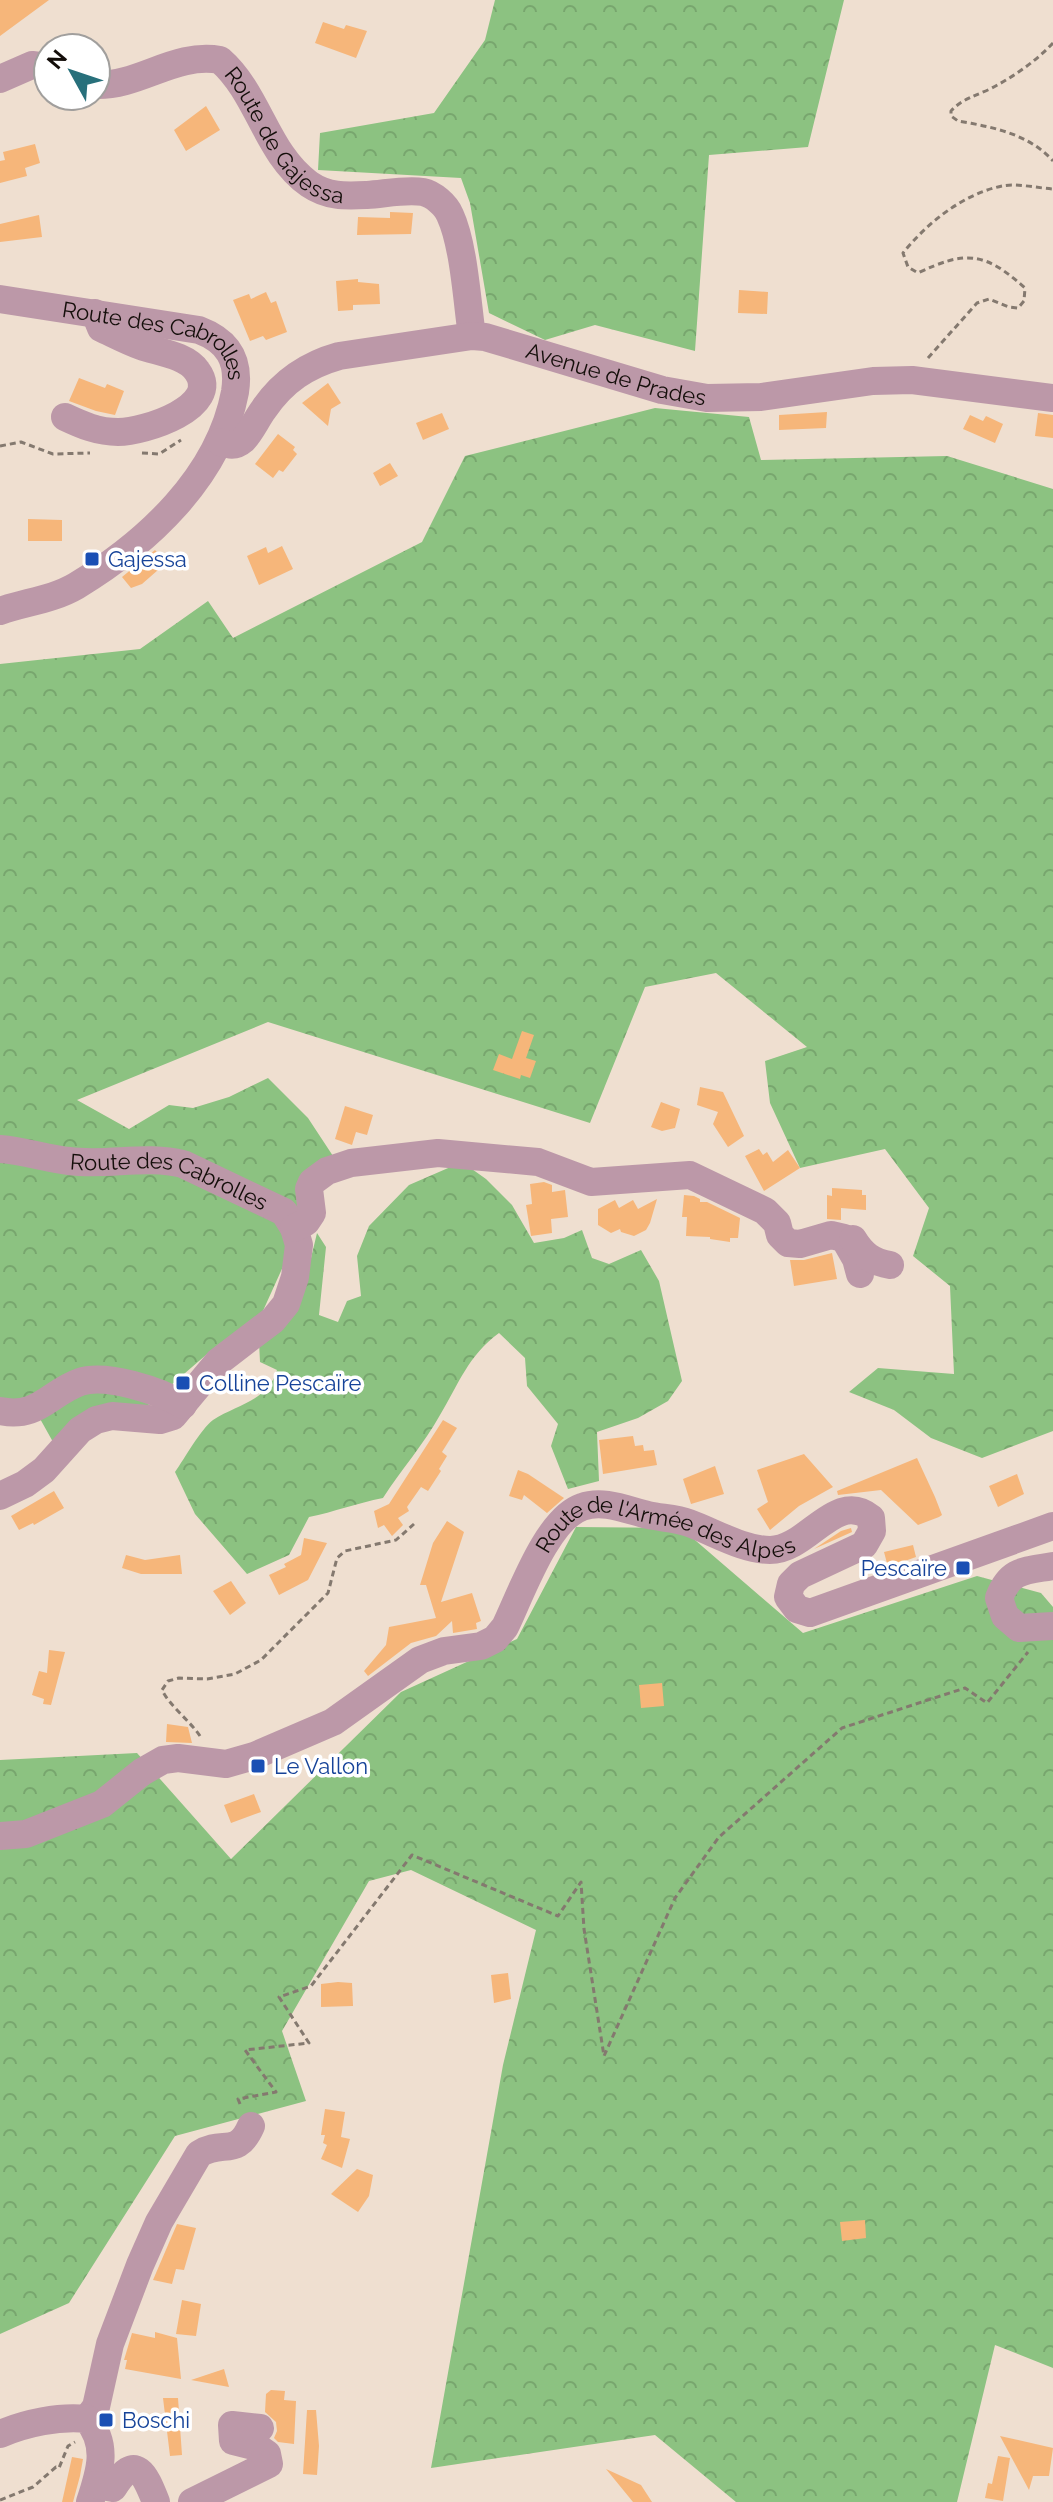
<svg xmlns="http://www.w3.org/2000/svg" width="1053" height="2502" font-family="Raleway,sans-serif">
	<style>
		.forest { fill: url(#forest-crowns) }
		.building { fill: #f6b67a }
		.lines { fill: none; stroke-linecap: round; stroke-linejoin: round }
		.path { stroke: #84796f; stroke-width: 3; stroke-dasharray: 6 4; stroke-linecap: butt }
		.minor { stroke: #bc98a8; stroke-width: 28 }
		.transit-dot { fill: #1a4fb4; stroke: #fff; stroke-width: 3 }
		.labels { text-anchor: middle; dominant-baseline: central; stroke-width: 7; stroke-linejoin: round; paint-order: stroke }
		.street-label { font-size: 22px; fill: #140e0a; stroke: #fff }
		.transit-label { font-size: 22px; fill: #164399; stroke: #fff; text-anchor: start }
	</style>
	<defs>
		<pattern id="forest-crowns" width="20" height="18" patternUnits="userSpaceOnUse" patternTransform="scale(2)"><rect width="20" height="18" fill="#8cc281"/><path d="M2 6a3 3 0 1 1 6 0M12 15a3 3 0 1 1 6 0" fill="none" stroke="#78a66e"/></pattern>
	</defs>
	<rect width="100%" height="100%" fill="#efdfd0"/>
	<path class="forest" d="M495 0H844L808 147 709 155 695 351 595 325 545 340 489 313 470 203 461 178 318 170 320 133 434 113 485 40Z
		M655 408 749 417 761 460 947 456 1053 489V1431L982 1458 931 1438 894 1410 849 1392 878 1368 954 1374 950 1286 913 1256 929 1208 885 1149 800 1168 770 1103 765 1061 807 1047 716 973 645 987 590 1123 268 1022 77 1100 129 1129 169 1105 193 1108 229 1097 268 1078 308 1118 333 1156 262 1313 214 1348 147 1406 53 1442 29 1399 0 1401V664L140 649 208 601 233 638 422 542 465 456Z
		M462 1162 486 1179 512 1205 534 1243 564 1238 582 1230 592 1258 609 1264 641 1250 659 1281 682 1381 668 1401 638 1418 597 1432 599 1481 568 1489 551 1446 558 1424 527 1386 525 1358 499 1333C468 1356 459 1383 440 1415 424 1444 401 1470 383 1498 357 1503 334 1512 309 1517L289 1555 247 1574 195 1514 175 1472C185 1458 200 1430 213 1420 237 1404 268 1401 277 1370L260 1362 259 1342 301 1300 317 1233 326 1247 319 1315 338 1322 347 1301 361 1296 357 1256 369 1226 409 1185Z
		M576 1527 681 1528 803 1633 977 1576 1041 1593 1053 1607V2368L995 2345 957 2502H736L655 2435 431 2468 503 2065 536 1930 411 1870 369 1881 282 2031 306 2101 175 2136 69 2303 0 2334V1760L137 1753 231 1859 401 1692 517 1639Z"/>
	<path class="building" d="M0 0H49L0 36Z
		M323 22 344 29 346 25 367 31 356 58 315 43Z
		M206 106 220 130 186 151 174 130Z
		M35 144 40 163 25 168 27 176 0 183V161L5 160 3 152Z
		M390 212 413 213 411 234 357 235 358 217 390 218Z
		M39 215 42 237 0 242V224Z
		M358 279V282L379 284 380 304 353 305V310L338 311 336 281Z
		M739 290 768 292 767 314 738 313Z
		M266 292 271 303 276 301 287 332 266 340 263 336 250 341 233 300 249 294 251 299Z
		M79 378 105 388 107 384 124 391 115 415 96 411 69 401Z
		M328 383 341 403 331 409 328 426 302 403Z
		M827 412 826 428 779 430V415Z
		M442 413 449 429 423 440 416 423Z
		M1038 413 1053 415V438L1035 436Z
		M970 415 983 421 986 416 1003 424 995 443 963 429Z
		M278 434 295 447 293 450 297 454 283 472 279 470 273 478 255 464Z
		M390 463 398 476 380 486 373 473Z
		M28 519 62 520V541H28Z
		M282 546 293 569 259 585 247 556 266 547 268 553Z
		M155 550 166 563 142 584 131 588 122 577Z
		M522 1031 534 1035 526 1058 536 1061 530 1078 521 1075 520 1079 493 1070 499 1054 512 1059Z
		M700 1087 723 1092 744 1136 728 1147 713 1124 718 1112 697 1105Z
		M661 1102 680 1109 675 1128 662 1131 651 1127Z
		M345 1106 373 1115 367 1135 356 1132 352 1145 335 1139Z
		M759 1149 763 1155 767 1152 773 1162 788 1150 800 1168 764 1191 745 1156Z
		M544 1182 552 1185V1192L565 1190 568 1217 551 1219 552 1233 531 1236 526 1205 532 1204 530 1184Z
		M832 1188 862 1190V1195H866V1210L841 1208V1220L827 1219V1195L832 1196Z
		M684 1195 694 1196 700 1199V1202H707L740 1218 738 1238H730V1242L710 1239V1237L686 1236 687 1217H682Z
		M657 1199 650 1223 646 1230 634 1236 621 1232 620 1229 611 1233 598 1225V1209L615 1200 619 1208 633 1200 638 1209Z
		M832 1253 837 1279 794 1286 790 1260H804Z
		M443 1420 457 1428 442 1452 447 1456 439 1469 441 1471 428 1491 421 1487 407 1507 409 1511 398 1518 403 1525 392 1536 384 1525 378 1528 374 1511 389 1504Z
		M633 1436 635 1446 643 1445 644 1451 654 1450 657 1465 603 1474 599 1440Z
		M804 1454 833 1487 799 1506 770 1530 757 1509 768 1502 757 1470Z
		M917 1458 935 1497 942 1515 939 1517 918 1525 881 1490 838 1495 837 1491Z
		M715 1466 724 1494 691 1504 683 1479Z
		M518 1470 528 1474 564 1498 547 1513 524 1495 522 1500 509 1496Z
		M1017 1474 1024 1494 998 1507 989 1486Z
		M54 1491 64 1508 34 1525 33 1523 19 1530 11 1516Z
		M447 1521 464 1532 441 1602 472 1593 481 1621 476 1623 477 1629 453 1633 452 1621 436 1636 411 1643 368 1676 364 1671 386 1645 389 1627 436 1618 426 1585H420L433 1543Z
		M851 1528 852 1532 814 1549 841 1531Z
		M304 1538 327 1543 308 1580 279 1595 269 1575 286 1567 284 1564 301 1555Z
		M913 1545 916 1557 888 1567 884 1552Z
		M126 1555 145 1560 180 1555 182 1574H141L122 1568Z
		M231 1581 246 1603 230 1615 213 1591Z
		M49 1650 65 1652 51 1705 43 1704 44 1699 32 1695 39 1671 47 1673Z
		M662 1683 664 1706 641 1708 639 1685Z
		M167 1724 188 1727 192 1743 166 1742Z
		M254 1794 261 1812 231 1823 224 1805Z
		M508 1973 511 1999 494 2003 491 1975Z
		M338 1982 352 1983 353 2006 321 2007V1984Z
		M325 2109 345 2112 341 2137 350 2139 342 2168 321 2159 327 2145 323 2143 325 2135H321Z
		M357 2169 373 2175 369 2196 358 2212 331 2194Z
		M865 2220 866 2238 842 2241 840 2222Z
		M177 2224 196 2228 184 2270 176 2269 172 2284 153 2280Z
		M182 2300 201 2304 196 2336 176 2334Z
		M155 2332 177 2338 181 2379 125 2369 127 2360H124L132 2333 155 2338Z
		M224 2369 229 2387 191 2380Z
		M271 2390 285 2391 284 2400 296 2401 294 2444 278 2442 274 2438 277 2431 276 2422 265 2412 266 2394Z
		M163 2398H178L182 2455 170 2456Z
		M307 2410H316L319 2446 317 2475 303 2474Z
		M1000 2436 1053 2448 1049 2476H1033L1029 2490Z
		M998 2456 1010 2458 1003 2501 985 2498 988 2483 992 2484Z
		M72 2457 83 2459 80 2476 73 2502H62Z
		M606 2469 641 2485 652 2502H633Z"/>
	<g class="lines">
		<path class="path" d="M1053 43C1035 62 1013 77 990 89 975 96 962 99 951 111V116L958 121C993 127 1029 134 1053 161
			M928 358 977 303 989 299 1009 307 1018 308 1024 301 1025 288C985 252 966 250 918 273L908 267 903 253C927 223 963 194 1002 186 1017 183 1037 188 1053 189
			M0 446 21 442 53 454 90 453
			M142 453 159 454 181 440
			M200 1736C190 1721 169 1705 162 1690L168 1681 179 1678 207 1679 235 1674 261 1660 328 1593 337 1558 345 1551 396 1540 414 1524
			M240 2104 238 2099 276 2092 245 2050 309 2043 279 1997 311 1986 412 1855 558 1916 581 1882 584 1929 604 2056 675 1898 719 1837 842 1728 965 1688 987 1703 1028 1652
			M0 2500 33 2487 56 2467 59 2468 68 2446 75 2442"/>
		<g class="minor">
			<path d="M0 79 32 65 48 67"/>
			<path id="s1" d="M96 85C140 86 175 52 220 60 259 94 266 153 309 184 328 197 345 196 367 195 384 194 406 189 423 192 433 194 446 205 450 215 464 245 467 302 472 336"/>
			<path id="s2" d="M0 299 199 330C228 341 240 360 235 392 219 477 147 543 76 586 52 600 25 602 0 611"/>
			<path d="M65 417C82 425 98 432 118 432 144 432 223 407 197 371 186 355 158 352 141 346 127 341 114 334 101 328L95 313"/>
			<path id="s3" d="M220 442C229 445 235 447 243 440 251 432 257 418 264 409 283 381 307 365 339 356L472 336 485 337 662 390 707 398 761 397 873 381 912 380 1053 398"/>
			<path id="s4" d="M0 1149C24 1151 45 1158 69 1161 107 1166 146 1155 183 1164L284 1212 294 1228 299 1245 295 1277 286 1304 273 1320 218 1362 173 1416 160 1420 112 1416 96 1420 80 1430 44 1470 25 1484 0 1496"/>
			<path d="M294 1228 306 1222 312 1213 309 1189 312 1182 327 1171 351 1163 438 1153 538 1162 591 1182 690 1175 765 1211 777 1223 780 1235 788 1243 800 1244 831 1235 844 1238 856 1259 860 1274"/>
			<path d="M853 1239C862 1254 872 1262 890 1265"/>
			<path d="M0 1411C38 1419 49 1393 80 1382 106 1373 160 1391 183 1405"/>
			<path d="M1053 1566C1025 1571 1010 1569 999 1598L1005 1616 1019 1628 1053 1626"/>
			<path id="s5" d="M0 1836 26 1834 102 1804 142 1772 163 1760 178 1758 226 1764 254 1756 333 1722 420 1660 444 1651 481 1646 495 1639 505 1627C521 1594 547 1519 582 1507 603 1499 627 1510 648 1515 661 1518 676 1518 689 1523 714 1532 743 1550 770 1550 808 1550 836 1489 871 1518L872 1531 864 1545 800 1575 791 1584 788 1597 797 1609 810 1613 1053 1526"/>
			<path d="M87 2419 96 2407 110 2344 140 2265 159 2222 199 2154C223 2139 237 2158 251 2126"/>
			<path d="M0 2434C26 2423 59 2416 87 2419 109 2445 100 2472 90 2502"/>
			<path d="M96 2485 113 2488C136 2450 146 2477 156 2502"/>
			<path d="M192 2502 269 2464 267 2454 257 2447 233 2441 232 2425 260 2428"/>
		</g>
	</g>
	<g class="transit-dot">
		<rect x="84" y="551" width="16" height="16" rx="4"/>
		<rect x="175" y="1375" width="16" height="16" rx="4"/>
		<rect x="955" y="1560" width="16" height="16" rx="4"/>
		<rect x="250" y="1758" width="16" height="16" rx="4"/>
		<rect x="98" y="2412" width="16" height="16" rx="4"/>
	</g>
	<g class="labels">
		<g class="street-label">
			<text stroke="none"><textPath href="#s1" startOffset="230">Route de Gajessa</textPath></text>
			<text stroke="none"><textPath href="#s2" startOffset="166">Route des Cabrolles</textPath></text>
			<text stroke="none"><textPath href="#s3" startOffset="440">Avenue de Prades</textPath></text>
			<text stroke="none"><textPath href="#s4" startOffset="174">Route des Cabrolles</textPath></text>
			<text stroke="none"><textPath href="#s5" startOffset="788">Route de l'Armée des Alpes</textPath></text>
		</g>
		<g class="transit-label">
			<text x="108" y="559">Gajessa</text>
			<text x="199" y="1383">Colline Pescaïre</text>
			<text x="947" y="1568" text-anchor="end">Pescaïre</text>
			<text x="274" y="1766">Le Vallon</text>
			<text x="122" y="2420">Boschi</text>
		</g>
	</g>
	<g transform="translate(72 72) rotate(310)"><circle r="38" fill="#ffffff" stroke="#a19f9d" stroke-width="2"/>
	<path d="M0-6L14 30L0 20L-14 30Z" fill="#28707b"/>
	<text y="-12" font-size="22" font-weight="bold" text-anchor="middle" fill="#140e0a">N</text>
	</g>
</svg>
